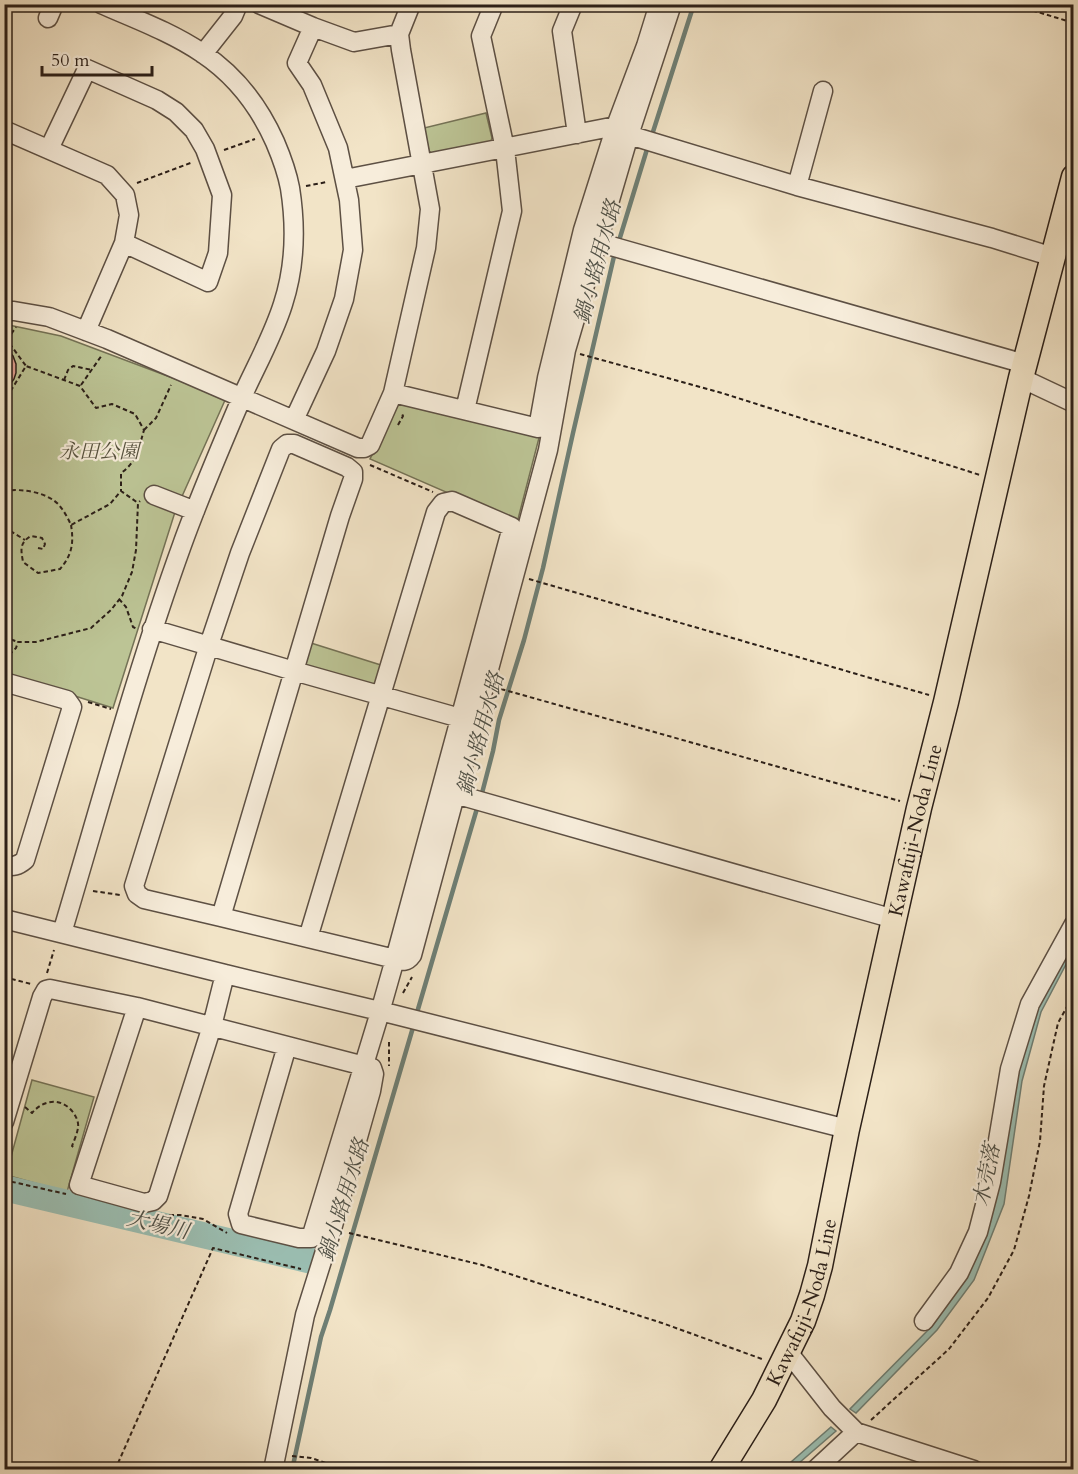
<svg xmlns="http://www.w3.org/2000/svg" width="1078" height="1474" font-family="Cardo,'Noto Serif JP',serif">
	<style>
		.green { fill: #bcc495; stroke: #747256; stroke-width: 1.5 }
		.water { fill: #9bbfb3; stroke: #6e7f75; stroke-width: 1.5 }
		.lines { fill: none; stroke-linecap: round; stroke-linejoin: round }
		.stream { stroke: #6e7f75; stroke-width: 4.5 }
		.river { stroke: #9bbfb3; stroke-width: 26 }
		.building { fill: #e09f91; stroke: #2b1f18; stroke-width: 1.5 }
		.minor-casing { stroke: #5d5044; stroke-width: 21 }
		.major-casing { stroke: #2b1f18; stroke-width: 27 }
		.path { stroke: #2b1f18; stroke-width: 2; stroke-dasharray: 4.5 3; stroke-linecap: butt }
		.minor { stroke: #f7eddb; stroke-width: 18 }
		.major { stroke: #f2e4c7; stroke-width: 24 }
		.labels { text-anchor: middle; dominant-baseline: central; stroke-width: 4.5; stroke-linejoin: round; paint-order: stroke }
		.park-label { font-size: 20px; font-style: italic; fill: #56513e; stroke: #f7eddb }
		.street-label { font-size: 20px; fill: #2b1f18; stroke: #f7eddb }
		.water-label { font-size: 21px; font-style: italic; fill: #4d4f46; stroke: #f7eddb }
	</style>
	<rect width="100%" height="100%" fill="#f2e4c7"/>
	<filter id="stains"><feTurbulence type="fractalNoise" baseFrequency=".00333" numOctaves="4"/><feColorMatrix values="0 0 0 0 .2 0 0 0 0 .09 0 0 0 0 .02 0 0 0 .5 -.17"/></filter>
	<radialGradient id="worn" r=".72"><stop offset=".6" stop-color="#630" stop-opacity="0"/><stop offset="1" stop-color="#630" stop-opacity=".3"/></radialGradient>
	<path class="green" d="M486 113 492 138 490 143 432 154 429 151 424 128Z
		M4 324 61 336 226 398 175 512 113 708 5 674Z
		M401 403 540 434 517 523 370 459 396 407Z
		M311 643 384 666 374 686 305 665Z
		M32 1080 94 1097 67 1192 6 1175Z"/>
	<path class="water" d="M1073 938V951L1041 1012 1022 1081 1004 1204 974 1280 937 1330 856 1413 850 1409 932 1326 968 1274 998 1188 1015 1075 1035 1008Z
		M831 1427 836 1431 792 1469H783Z"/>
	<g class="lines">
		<path class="stream" d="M651 138 694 4
			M618 244 648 146
			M481 797 493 751 499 720 524 640 543 568 573 433 615 252
			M416 1016 478 805
			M292 1470 321 1337 330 1310 414 1024"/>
		<path class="river" d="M4 1188 312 1261"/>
	</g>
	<path class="building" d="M4 347 13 356 16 364V373L14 379 9 386 4 389Z"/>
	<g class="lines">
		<g class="minor-casing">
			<path id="minor" d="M259 4 313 27 354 42 399 34 401 50 430 209 426 248 393 393 538 428 547 378 583 230 616 126C525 144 435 162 345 179
				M573 4 562 31 577 134
				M48 18 54 4
				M399 34 411 4
				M203 54 233 16 238 4
				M616 126 646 46 659 4
				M4 130 107 175 125 195 129 215 124 243 86 331
				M629 135 797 186 992 238 1053 257
				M49 149 87 69 157 100 176 112 194 130 205 149 222 195 218 253 208 282 124 243
				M797 186 823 91
				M597 242 1025 364
				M4 311H14L49 317 107 339 358 448H364L370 445 393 393
				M1021 378 1074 403
				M465 410 512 211 505 149 481 36 494 4
				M294 420 326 351 344 299 353 250 349 200 338 148 312 85 297 63 313 27
				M287 444H294L347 467 353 472V479L340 516 221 917 144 899 137 894 134 886 209 645 240 553 281 449Z
				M154 495 195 511
				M152 629 294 671 460 718
				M4 682 67 700 72 707 25 860C18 866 13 867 4 865
				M455 794 894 919
				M221 917 395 959 512 527 452 501 443 503 436 512 308 938
				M4 919 225 974 392 1014 847 1129
				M62 933C101 803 136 672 182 545 200 495 221 446 242 397 256 366 273 336 283 304 295 267 296 226 290 188 287 172 281 156 275 142 259 106 235 75 202 53 171 32 135 19 101 4
				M137 1007 79 1185 144 1203 153 1201 158 1196 212 1026 225 974
				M287 1046 238 1214 241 1224 299 1238H311L380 1012 395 959C403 962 407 962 412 955L548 450 566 350 629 135 672 4
				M4 1122 42 997 46 990 50 989 137 1007 372 1068 374 1074 371 1091 332 1229 305 1315 273 1470
				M924 1321 959 1273 978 1232 991 1182 1010 1069 1030 1004 1074 924
				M788 1352 832 1408 856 1432 974 1470
				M815 1470 856 1432"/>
		</g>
		<g class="major-casing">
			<g id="major">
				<path id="s1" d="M721 1470 764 1400 803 1321 812 1295 820 1266 847 1129 919 808 946 702 1021 378 1074 177"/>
			</g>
		</g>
		<path class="path" d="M1011 4 1074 23
			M224 150 255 139
			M137 183 193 162
			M306 186 327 182
			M4 340H7L26 366
			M7 340 16 327
			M580 354 722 393 980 475
			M64 380 68 370 73 366 92 370
			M81 385 102 355
			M4 394 10 392 26 366 80 386 96 408 112 404 135 414 144 430C139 447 137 462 121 473V491
			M398 425 403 416 402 414
			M144 430 156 418 171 385
			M370 465 433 492
			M4 491C21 488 47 492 59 505 64 511 68 518 71 525L110 504 121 491 138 503
			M4 527 25 540
			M38 548 43 549 45 544 42 538 31 536C19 543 21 550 23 562L38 573 60 569C72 555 74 543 71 525
			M529 579 929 695
			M119 599 126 607 133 627 137 629
			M4 637 18 642
			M4 660 16 648 18 642H36L91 628 111 610 122 596 132 572 136 550 138 503 140 501
			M501 689 900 801
			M88 702 111 709
			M93 891 120 895
			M47 973 54 950
			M4 977 31 984
			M403 993 412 977
			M389 1042V1066
			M25 1107 32 1113C43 1100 60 1097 72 1111 76 1116 79 1122 78 1128 77 1134 74 1141 72 1146L75 1148
			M4 1160 11 1138
			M4 1180 66 1194
			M162 1215H180L203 1219 227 1233
			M349 1233 482 1265 662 1323 762 1359
			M871 1420 949 1349 988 1298 1014 1250 1029 1196 1040 1141 1044 1086 1058 1023 1074 994
			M292 1456 311 1458 347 1470
			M115 1470 213 1248 301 1269"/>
		<use href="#minor" class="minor"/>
		<use href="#major" class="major"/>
	</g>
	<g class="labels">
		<g class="park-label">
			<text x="99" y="451">永田公園</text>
		</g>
		<g class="street-label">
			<text stroke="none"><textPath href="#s1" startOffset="674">Kawafuji-Noda Line</textPath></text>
			<text stroke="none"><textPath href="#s1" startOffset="188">Kawafuji-Noda Line</textPath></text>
		</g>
		<g class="water-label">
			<text transform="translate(598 262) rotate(-75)">鍋小路用水路</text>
			<text transform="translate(481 734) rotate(-75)">鍋小路用水路</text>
			<text transform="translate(987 1175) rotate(-79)">木売落</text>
			<text transform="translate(344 1200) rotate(-73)">鍋小路用水路</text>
			<text transform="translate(158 1225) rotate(13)">大場川</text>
		</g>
	</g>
	<rect width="1078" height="1474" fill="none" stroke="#f2e4c7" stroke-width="24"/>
	<rect x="6" y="6" width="1066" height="1462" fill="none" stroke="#2b1f18" stroke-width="3"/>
	<rect x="12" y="12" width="1054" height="1450" fill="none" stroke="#2b1f18" stroke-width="1.5"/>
	<path d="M42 66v9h110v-9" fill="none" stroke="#2b1f18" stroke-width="3"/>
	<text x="51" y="66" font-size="18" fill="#2b1f18" stroke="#f7eddb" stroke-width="4.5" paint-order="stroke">50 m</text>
	<rect width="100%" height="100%" filter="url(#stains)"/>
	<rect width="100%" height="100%" fill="url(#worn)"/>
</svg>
